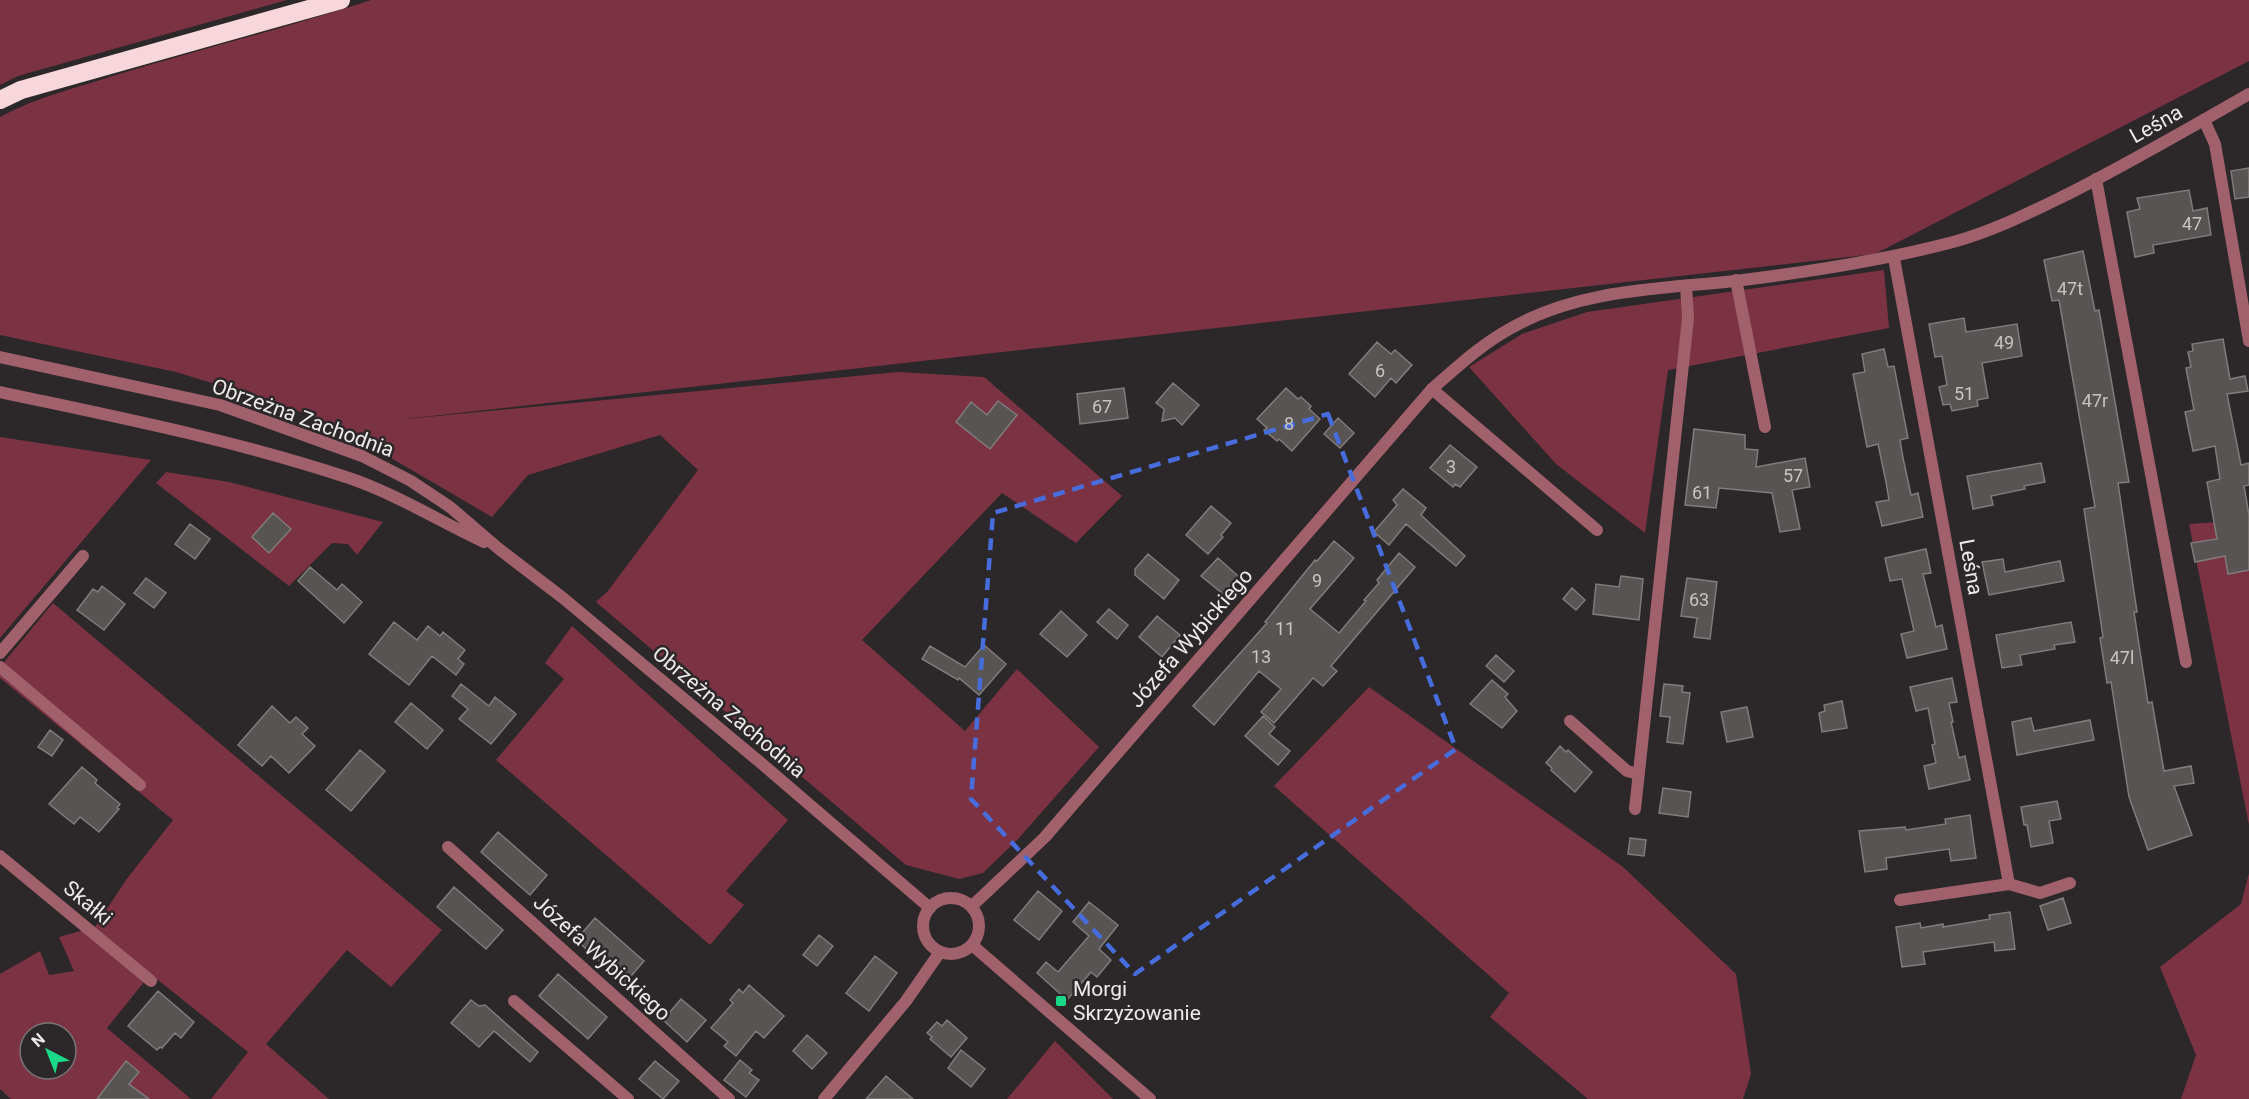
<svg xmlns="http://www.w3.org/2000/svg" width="2249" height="1099" font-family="Roboto,sans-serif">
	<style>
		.green { fill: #7b3344; fill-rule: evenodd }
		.building { fill: #595454; stroke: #817b7b; stroke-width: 1.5 }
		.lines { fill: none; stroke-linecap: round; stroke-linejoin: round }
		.minor { stroke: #a0606c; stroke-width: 12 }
		.tertiary { stroke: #a0606c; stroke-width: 12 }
		.motorway { stroke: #f8d7dc; stroke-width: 18 }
		.marked { fill: none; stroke: #476ddc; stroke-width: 4.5; stroke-dasharray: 12 8; stroke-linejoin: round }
		.poi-dot { fill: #19d988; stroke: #2c2728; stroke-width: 2 }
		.labels { text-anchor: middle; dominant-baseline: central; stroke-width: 5; stroke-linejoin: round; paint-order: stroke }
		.number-label { font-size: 18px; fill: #c8c4c4 }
		.street-label { font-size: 21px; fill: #edeaea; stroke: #2c2728 }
		.poi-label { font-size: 21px; fill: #edeaea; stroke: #2c2728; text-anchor: start }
	</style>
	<rect width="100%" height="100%" fill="#2c2728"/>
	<path class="green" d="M0 0H287L18 76 0 85Z
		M371 0H2249V61L1875 254 396 420 898 372 984 377 1122 496 1076 543 1002 493 862 640 965 731 1017 669 1099 747 1019 838 983 873 959 879 906 865 596 602 608 591 698 470 660 435 528 475 492 517 338 427 281 404 176 372 0 335V117C37 97 76 88 116 75 201 49 287 28 371 0Z
		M1884 270 1889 328 1668 370 1645 533 1556 464 1469 367 1522 334 1587 312Z
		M0 437 151 460 0 638Z
		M166 472 229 482 383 522 357 555 348 544 332 543 289 586 156 483Z
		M2249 520V825L2189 524Z
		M53 603 442 930 391 987 347 950 266 1044 329 1099H211L248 1052 158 980 144 982 107 1028 191 1099H11L0 1089V974L40 951 49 975 74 971 59 937 95 927 126 880 173 820 0 678V667ZM30 1033H66V1069H30Z
		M572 626 788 820 726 891 744 905 710 945 496 760 564 679 545 663Z
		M1369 687 1623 867 1736 974 1751 1074 1743 1099H1588L1490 1017 1509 993 1274 786Z
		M2249 873V1099H2181L2196 1055 2160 967 2241 904Z
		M1055 1041 1113 1099H1007Z"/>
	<path class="building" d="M2249 168V197L2235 199 2231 171Z
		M2189 190 2193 211 2207 208 2211 235 2153 245 2154 253 2135 257 2127 212 2140 209 2137 198Z
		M2083 251 2095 311 2099 310 2129 482 2118 483 2137 612H2134L2148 703 2152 702 2164 771 2191 766 2194 783 2174 786 2192 835 2148 850 2129 797 2111 682 2107 683 2100 638 2103 637 2084 509 2095 507 2059 300 2052 301 2044 260Z
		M1964 318 1966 332 2017 324 2022 356 1982 363 1988 398 1977 400 1978 406 1952 411 1950 404 1943 405 1939 387 1947 385 1942 356 1935 357 1929 324Z
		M2223 339 2230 379 2245 376 2248 391 2227 394 2241 465 2249 463V485L2244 486 2249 515V570L2228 574 2225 556 2195 562 2191 543 2217 539 2207 482 2220 479 2215 446 2193 451 2185 412 2194 410 2186 368 2191 367 2188 352 2193 351 2192 344Z
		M1377 342 1391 354 1395 350 1412 365 1396 383 1391 378 1375 397 1349 374Z
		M1884 349 1888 367 1894 366 1908 438 1900 440 1903 458 1911 495 1918 493 1923 517 1882 526 1876 502 1889 500 1886 482 1878 444 1867 447 1853 374 1865 372 1862 354Z
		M1173 383 1199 405 1182 425 1175 418 1162 421 1164 409 1156 403Z
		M1124 388 1128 418 1080 424 1077 394Z
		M1286 388 1298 399 1301 397 1311 406 1309 409 1320 419 1292 451 1279 439 1277 441 1264 430 1267 428 1257 419Z
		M998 401 1017 415 990 449 956 422 971 402 987 415Z
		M1338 418 1354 433 1340 448 1324 434Z
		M1694 429 1745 435V449L1758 450 1756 467 1805 458 1810 487 1792 490 1800 529 1780 532 1772 493 1719 488 1716 508 1685 505Z
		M1450 445 1477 467 1460 487 1455 484 1453 487 1430 468Z
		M2041 463 2045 482 2024 486 2025 489 1991 496 1993 505 1973 509 1967 476Z
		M1403 489 1426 508 1421 515 1465 556 1456 566 1406 524 1389 545 1374 532 1397 505 1393 500Z
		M1211 506 1231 523 1221 535 1223 537 1208 554 1186 535Z
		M273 513 291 529 269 553 252 537Z
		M190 524 210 539 195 559 175 544Z
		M1334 541 1354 558 1310 609 1339 633 1366 601 1364 600 1379 583 1377 580 1399 553 1415 567 1331 666 1337 671 1323 686 1313 678 1274 723 1261 712 1281 689 1259 671 1214 725 1193 706 1267 623 1265 622 1315 560 1317 561Z
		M1926 549 1931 573 1923 574 1936 627 1942 625 1947 649 1907 658 1901 634 1914 631 1902 579 1890 581 1885 558Z
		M1148 554 1179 580 1164 599 1135 575V569Z
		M1218 558 1238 576 1223 594 1201 576Z
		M2003 559 2005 572 2060 561 2064 581 1989 595 1982 562Z
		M310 567 337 590 342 584 362 602 344 623 298 581Z
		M1621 576 1643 579 1639 620 1593 614 1596 584 1619 587Z
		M146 578 166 593 154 608 134 593Z
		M1687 578 1717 582 1710 639 1694 637 1697 618 1681 616Z
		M102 586 125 604 104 630 77 610 93 589 98 592Z
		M1572 588 1585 600 1576 610 1563 599Z
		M1109 609 1128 625 1117 639 1097 622Z
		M1061 611 1087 635 1067 657 1040 634Z
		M1157 616 1180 635 1162 657 1139 637Z
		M394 622 417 640 428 626 440 636 443 632 465 650 458 659 464 664 456 675 432 656 409 685 369 654Z
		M2071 622 2075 642 2054 645 2055 649 2020 655 2022 665 2002 668 1996 635Z
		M984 645 1006 664 979 695 959 678 958 680 922 659 930 646 965 667Z
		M1496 655 1514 671 1504 682 1486 666Z
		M1952 678 1957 702 1949 703 1953 722H1951L1959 758 1965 756 1970 780 1929 789 1924 766 1936 763 1932 745 1935 744 1928 708 1916 711 1910 687Z
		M1492 680 1508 694 1505 697 1517 711 1502 728 1470 704Z
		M461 684 489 706 495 697 516 714 491 744 459 719 468 709 452 696Z
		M1664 684 1683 686 1682 692 1690 693 1683 744 1667 742 1670 717 1660 716Z
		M1842 701 1847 728 1822 732 1819 713 1825 711 1824 705Z
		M411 703 443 730 427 749 395 722Z
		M272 706 290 723 296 717 308 728 302 734 315 746 289 773 271 756 262 766 238 745Z
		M1747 707 1753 737 1727 742 1721 712Z
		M1263 716 1275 727 1269 734 1290 751 1278 765 1245 736Z
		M2031 718 2034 731 2090 720 2094 740 2017 755 2012 722Z
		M50 730 63 740 52 756 38 747Z
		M1560 746 1566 752 1568 750 1592 772 1575 792 1551 770 1552 768 1546 763Z
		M360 750 385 771 351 811 326 790Z
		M82 767 97 780 95 783 120 804 117 808 119 809 99 832 80 817 74 824 49 804Z
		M1663 788 1691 792 1688 817 1659 813Z
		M2057 801 2061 819 2049 821 2053 843 2031 847 2027 825H2024L2021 807Z
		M1970 815 1976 858 1951 861 1949 849 1886 858 1887 869 1865 872 1859 831 1905 827 1906 830 1946 824 1945 819Z
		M498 832 547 875 530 895 481 852Z
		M1630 838 1646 840 1644 856 1628 854Z
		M454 887 503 930 486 949 437 907Z
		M1038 891 1062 911 1039 940 1014 920Z
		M2063 898 2071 923 2048 930 2040 906Z
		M1089 902 1118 925 1099 949 1111 960 1097 977 1091 972 1067 1000 1037 973 1046 962 1058 972 1089 936 1073 922Z
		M2010 912 2015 949 1995 951 1994 942 1923 952 1925 964 1902 967 1896 927 1920 923 1921 928 1943 924V927L1990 919 1989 915Z
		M595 918 644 961 625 983 576 940Z
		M819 935 833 946 817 966 803 955Z
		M875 956 897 973 869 1011 846 993Z
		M558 974 607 1017 588 1039 539 996Z
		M749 985 784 1016 764 1038 756 1031 736 1056 724 1046 728 1042 711 1028 733 1003 730 1000 739 989 743 993Z
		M158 991 194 1022 181 1038 175 1033 162 1048 160 1047 157 1050 128 1026Z
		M681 999 706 1020 687 1042 663 1020Z
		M471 1000 479 1006 485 1005 538 1052 530 1062 494 1031 479 1047 451 1023Z
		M947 1020 967 1038 951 1057 930 1039 932 1037 927 1033 937 1022 942 1026Z
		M807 1035 827 1053 812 1069 793 1051Z
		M961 1050 985 1069 971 1087 948 1068Z
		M740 1060 752 1070 749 1073 759 1080 746 1097 724 1080Z
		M126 1061 139 1072 129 1084 149 1099H97Z
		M655 1061 679 1081 663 1099 639 1079Z
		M886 1076 913 1099H866Z"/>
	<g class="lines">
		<path class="minor" d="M2204 120 2215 144 2249 341
			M2096 179 2186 662
			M1894 258 2009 884
			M1736 280 1765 427
			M1432 389 1597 530
			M0 653 83 556
			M0 667 140 785
			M1570 721 1627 771 1638 774
			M1635 809 1688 318 1686 286
			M448 847 729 1099
			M0 856 151 981
			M1900 900 2009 884 2040 893 2070 883
			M514 1001 628 1099"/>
		<path class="tertiary" d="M0 357 220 405 362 456 411 481 450 507 499 549 563 598 761 763 930 908
			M0 392C117 417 235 440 349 478 396 494 439 521 484 542
			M923 926a28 28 0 1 1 56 0a28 28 0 1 1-56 0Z
			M972 906 1045 837 1432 389C1458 366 1484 342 1515 326 1582 289 1661 289 1735 281 1809 272 1881 261 1953 242 1994 231 2033 211 2070 193 2131 162 2190 128 2249 94
			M972 945 1150 1099
			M824 1099 906 1001 940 952"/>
		<path class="motorway" d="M0 100 21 90 341 0"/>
	</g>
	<path class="marked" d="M1328 414 1456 749 1135 974 971 799 993 513Z"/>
	<rect class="poi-dot" x="1055" y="995" width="12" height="12" rx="3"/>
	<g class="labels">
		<g class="number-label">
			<text x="2192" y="223">47</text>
			<text x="2070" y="288">47t</text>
			<text x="2004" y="342">49</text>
			<text x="1380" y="370">6</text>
			<text x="1964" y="393">51</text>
			<text x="2095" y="400">47r</text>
			<text x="1102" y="406">67</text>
			<text x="1289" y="423">8</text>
			<text x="1451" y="466">3</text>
			<text x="1793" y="475">57</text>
			<text x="1702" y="492">61</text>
			<text x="1317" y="580">9</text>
			<text x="1699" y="599">63</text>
			<text x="1285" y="628">11</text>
			<text x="1261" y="656">13</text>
			<text x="2122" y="657">47l</text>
		</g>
		<g class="street-label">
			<text transform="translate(2156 124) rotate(-29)">Leśna</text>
			<text transform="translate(303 418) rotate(20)">Obrzeżna Zachodnia</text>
			<text transform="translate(1971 567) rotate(80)">Leśna</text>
			<text transform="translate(1191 638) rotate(-49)">Józefa Wybickiego</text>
			<text transform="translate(729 712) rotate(40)">Obrzeżna Zachodnia</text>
			<text transform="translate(88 903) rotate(40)">Skałki</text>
			<text transform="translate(602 958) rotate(42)">Józefa Wybickiego</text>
		</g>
		<g class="poi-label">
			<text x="1073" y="989">Morgi<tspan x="1073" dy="24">Skrzyżowanie</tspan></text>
		</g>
	</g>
	<g transform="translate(48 1051) rotate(318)"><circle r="28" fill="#2c2728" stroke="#797576" stroke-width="1.5"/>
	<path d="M0-4.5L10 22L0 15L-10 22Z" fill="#19d988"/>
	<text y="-9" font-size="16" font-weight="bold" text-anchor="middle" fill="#edeaea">N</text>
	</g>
</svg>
